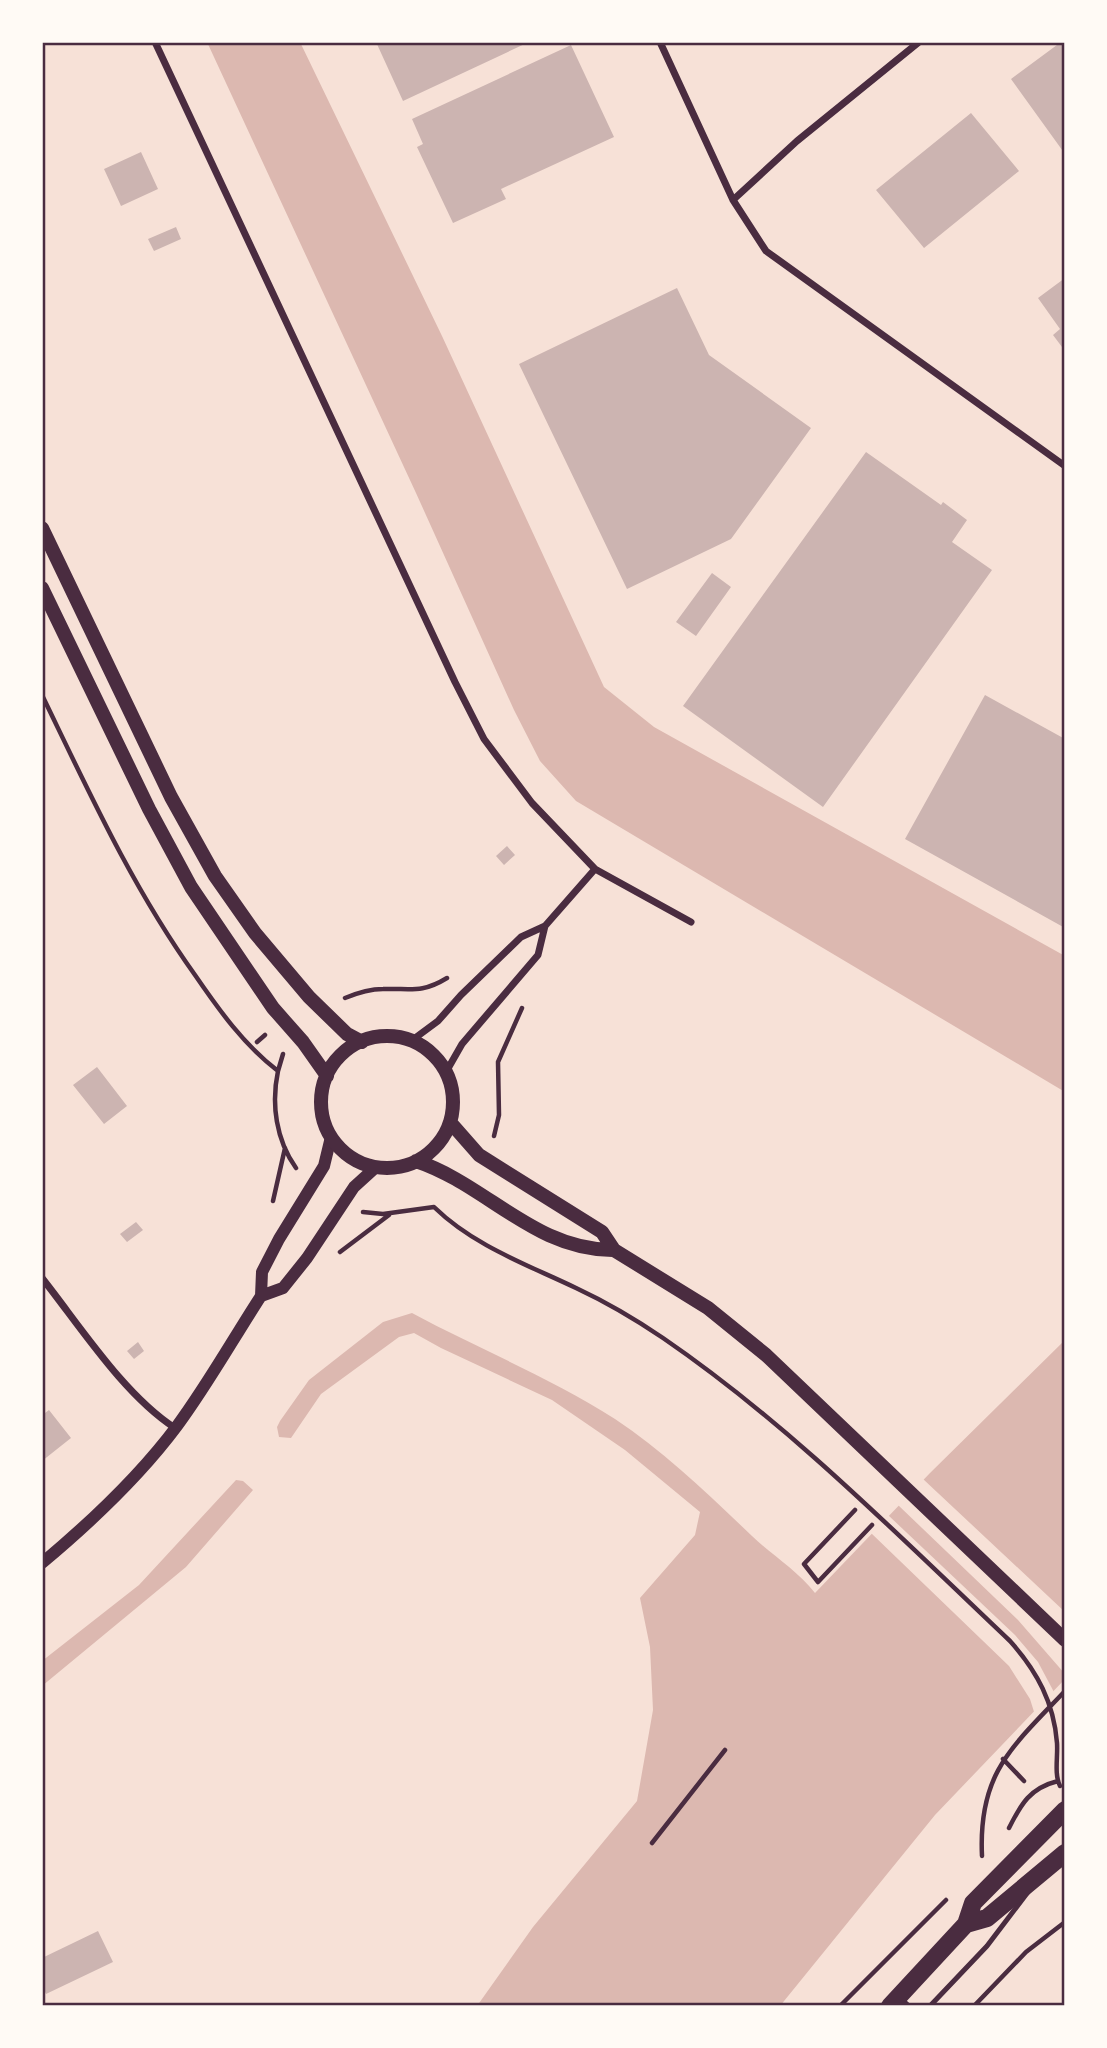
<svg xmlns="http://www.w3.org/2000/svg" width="1107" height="2048" font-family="Mulish,sans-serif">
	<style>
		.water { fill: #dcb8b0 }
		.pier { fill: #f7e1d7 }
		.building { fill: #ccb4b1 }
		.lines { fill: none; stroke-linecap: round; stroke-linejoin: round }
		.path { stroke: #4a2c40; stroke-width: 4.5 }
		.service { stroke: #4a2c40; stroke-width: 5 }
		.minor { stroke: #4a2c40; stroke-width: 7 }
		.tertiary { stroke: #4a2c40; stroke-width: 12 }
		.secondary { stroke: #4a2c40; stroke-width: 14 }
		.primary { stroke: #4a2c40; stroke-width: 18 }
		.neatline { fill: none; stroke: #4a2c40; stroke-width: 2.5 }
	</style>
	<rect width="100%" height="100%" fill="#f7e1d7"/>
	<path class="water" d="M207 42H300L442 336 604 687 654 727 1065 956V1092L576 801 540 761 514 710 416 493Z
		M412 1313C479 1349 551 1378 615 1419 665 1452 709 1495 752 1536 773 1556 797 1570 815 1593L930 1473 1065 1340V1679L935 1815 780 2006H477L533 1927 637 1801 653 1710 650 1647 640 1598 695 1535 700 1512 625 1450 552 1400 441 1348 414 1333 399 1337 321 1394 291 1438 279 1437 277 1427 280 1421 309 1380 383 1322Z
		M236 1480 243 1481 253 1490 186 1567 42 1686V1661L139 1585Z"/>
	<path class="pier" d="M923 1479 1065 1612V1674L1018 1620 898 1505Z
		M888 1515 1015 1635 1038 1662 1055 1694 1035 1715 1030 1699 1009 1666 871 1533Z"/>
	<path class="building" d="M376 42H529L403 101Z
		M1061 42H1065V154L1011 79Z
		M571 45 614 137 501 189 506 199 453 223 417 147 423 144 412 119Z
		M971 113 1019 171 924 248 876 190Z
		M141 152 158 189 121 206 104 169Z
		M176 227 181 239 154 251 148 239Z
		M1065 278V351L1053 335 1060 329 1038 298Z
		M677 288 709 355 811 428 731 539 627 589 519 364Z
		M866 452 941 505 943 502 967 520 952 542 992 570 823 807 683 706Z
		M712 573 731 587 696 636 676 622Z
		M985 695 1065 739V928L905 839Z
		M507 846 515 855 504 865 496 856Z
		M97 1067 127 1106 104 1124 73 1085Z
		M136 1222 143 1230 127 1242 120 1234Z
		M138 1342 144 1351 134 1359 127 1351Z
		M42 1410 45 1413 49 1410 71 1438 42 1461Z
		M98 1931 113 1962 46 1994 42 1986V1958Z"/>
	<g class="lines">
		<path class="path" d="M42 695C89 792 132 887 195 975 219 1010 244 1045 278 1071 271 1104 276 1140 296 1168
			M345 998C357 993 369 989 383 989 410 988 421 994 447 978
			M257 1042 265 1035
			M278 1071 283 1054
			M494 1136 499 1115 498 1062 522 1008
			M273 1201 285 1148
			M363 1212 383 1214 434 1207C474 1246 526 1264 576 1288 606 1302 635 1319 663 1338 790 1425 899 1536 1010 1641 1037 1671 1054 1703 1057 1743 1058 1757 1054 1774 1060 1786
			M340 1252 389 1215
			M855 1510 804 1564 818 1582 872 1525
			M1003 1759 1024 1781
			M1009 1828C1021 1804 1030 1788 1058 1781
			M652 1843 725 1750
			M982 1856C978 1773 1012 1747 1065 1691
			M840 2006 946 1900
			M974 2006 1026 1952 1065 1922"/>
		<path class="service" d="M900 1998 909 2006
			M930 2006 987 1946 1028 1892"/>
		<path class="minor" d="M155 42 455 682 484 739 532 803 595 869 691 922
			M660 42 733 200 766 251 1065 466
			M733 200 797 141 919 42
			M545 926 595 869
			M411 1041 438 1021 461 995 521 937 545 926 538 955 462 1044 446 1072
			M42 1278C80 1326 124 1395 175 1428"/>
		<path class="tertiary" d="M331 1137 324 1166 279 1239 262 1272 261 1296 283 1288 307 1258 354 1187 376 1167
			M42 1563C91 1522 139 1477 177 1426 208 1384 233 1339 261 1296"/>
		<path class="secondary" d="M42 528 171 797 215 876 255 933 309 997 347 1034 362 1042
			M42 588 149 809 191 887 273 1008 303 1042 327 1076
			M321 1102a66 66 0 1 1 132 0a66 66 0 1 1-132 0Z
			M450 1122 479 1155 602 1232 614 1250 708 1308 766 1355 1065 1640
			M416 1161C486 1184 535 1251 614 1250"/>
		<path class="primary" d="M966 1924 987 1918 1065 1853
			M890 2006 966 1924 973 1903 1065 1810"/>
	</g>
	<rect width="1107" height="2048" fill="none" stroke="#fffaf5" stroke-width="88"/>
	<rect x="44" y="44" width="1019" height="1960" class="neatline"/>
</svg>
